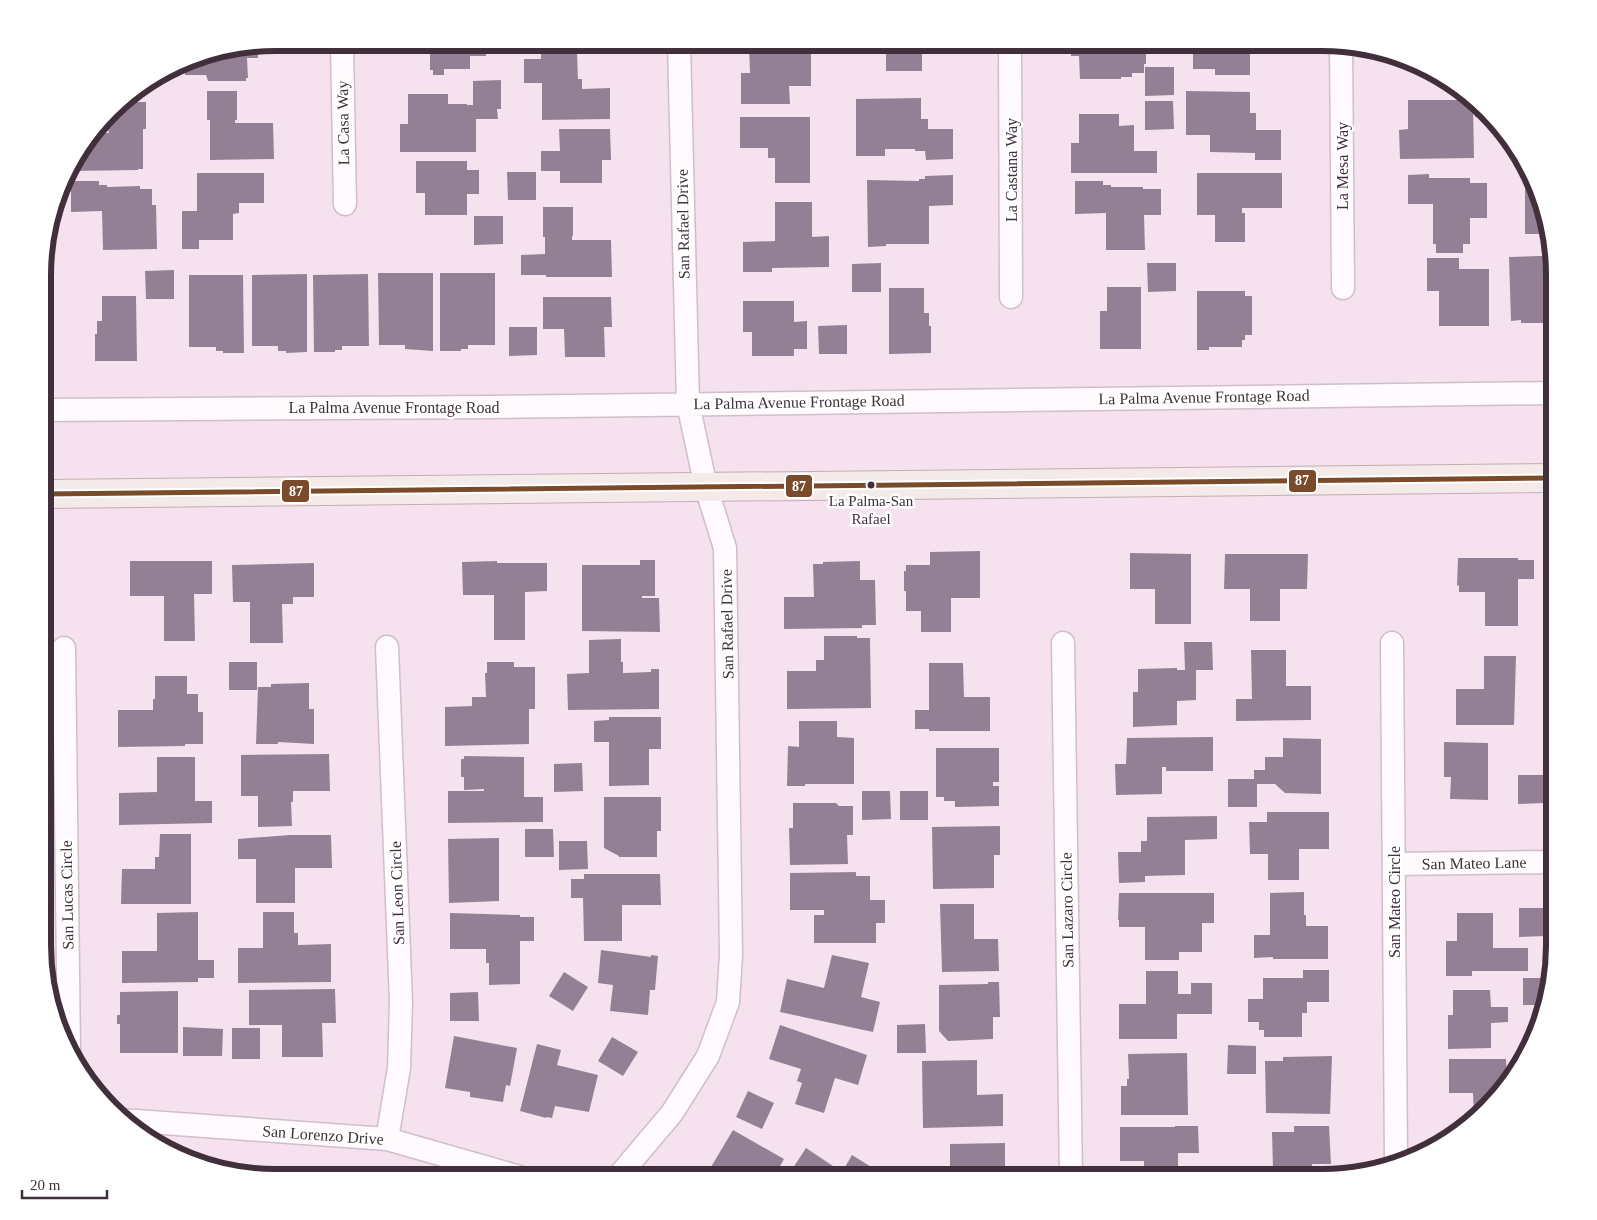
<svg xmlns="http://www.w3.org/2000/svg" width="1597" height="1220" font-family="'Times New Roman',serif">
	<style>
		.building { fill: #948094 }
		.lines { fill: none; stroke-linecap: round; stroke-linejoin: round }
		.minor-casing { stroke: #d0beca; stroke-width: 25 }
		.primary-casing { stroke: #c4adb0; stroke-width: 30 }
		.minor { stroke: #fefafd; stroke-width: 22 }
		.primary { stroke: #f3eae9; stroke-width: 28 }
		.bus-1-casing { stroke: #fff; stroke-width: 9 }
		.bus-1 { stroke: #7a4b2a; stroke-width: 5 }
		.bus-dot { fill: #41303c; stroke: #fff; stroke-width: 2 }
		.labels { text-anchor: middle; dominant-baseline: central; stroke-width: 5; stroke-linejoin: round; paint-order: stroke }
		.bus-label { font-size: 15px; fill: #41303c; stroke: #fff }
		.street-label { font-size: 16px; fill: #41303c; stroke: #fff }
		.rim { fill: none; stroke: #41303c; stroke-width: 6 }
		.line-badge { stroke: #fff; stroke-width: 2 }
		.badge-label { font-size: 14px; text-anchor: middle; font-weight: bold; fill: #fff }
	</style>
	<rect width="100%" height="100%" fill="#f6e1ef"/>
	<path class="building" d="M425 43H486V56H470V69H444V75H433V70H430V54H425Z
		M789 43V46H811V86H789L790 104H741V73H750L749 44Z
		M816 43H845V53H816Z
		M886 43H922V71H886Z
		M1071 43H1121V46H1146V64H1144V73H1132V77H1121V79H1080L1079 56H1071Z
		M1193 43H1257V49H1250V75H1215V69H1193Z
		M256 46V53H258V58H247L248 78H246V81H208L206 75H185V64L200 55Z
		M541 53H577L578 79H582V89L610 88V119L542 120V83H524V59H541Z
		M1145 67H1174V95L1145 96Z
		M501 80V109H497L498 119H476V152H400V124H408V94H448V104H467V105H473V81Z
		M207 91H237V120H235V123H273L274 159 210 160V120H207Z
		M1186 91 1250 92V113H1256V130H1281V160H1255V153L1210 152V135H1186Z
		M921 98V119H928V129H953V159L926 160 925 151H915V149H885V156H856V99Z
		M1472 98 1475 100 1489 117H1475L1474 104H1472Z
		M122 100H138V102H146V129H143V169H138V170L69 171 73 159 95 133H109L108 129H107V118Z
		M1408 100H1463V105H1473L1474 158 1400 159 1399 130 1408 129Z
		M1145 101H1173L1174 129 1145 130Z
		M1079 114H1119V126L1134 125V151H1157V173H1071V143H1079Z
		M740 117H810V183H775V158H768V148H740Z
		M559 129H610L611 160H602V183H560V171H541V151H560Z
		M416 161H467V170H479V194H467V215H425V193H416Z
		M507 172H536V200H508Z
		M1525 172H1531L1545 234H1525Z
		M197 173H264V203H239V213L233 214V240H199V249H182V211H197Z
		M1197 173H1282V208H1242V213H1245V242H1215V215H1197Z
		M1429 174V178H1470V183H1487V218H1470V244H1463V253H1436V244H1433V204H1408V175Z
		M953 175V205L929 206V244H886V246L868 247 867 180 919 181V179H925V176Z
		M71 181H99V185H107V187L140 186V189H152V205H156L157 249 103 250 102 211 71 212Z
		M1075 181H1103V185H1111V187H1143V189H1161V215H1144L1145 250H1106V213L1075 214Z
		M775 202H812V237L829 236V267L772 268V272H743V242L775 241Z
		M543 207H573V236H572V240H611L612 277H546V275H521V255L545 254V237H543Z
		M474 216H503V244L474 245Z
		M1538 256H1550L1554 274V341H1547V323H1521V320L1511 321 1509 257Z
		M1427 258H1459V269H1489V326H1439V291H1427Z
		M881 263V292H852V264Z
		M1147 263H1176V291L1148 292Z
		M174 270V299H146L145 271Z
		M378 273H433V351L405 349V345H379Z
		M440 273H495V345H468V349H461V351H440Z
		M307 274V352L286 353V351H278V346H252V275Z
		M368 274 369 346H342V350H335V352H314L313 275Z
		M189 275H243L244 353H223V351H216V347H189Z
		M1107 287H1141V349H1100V311H1107Z
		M889 288H924V313H929V326H931V353L889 354Z
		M1197 291H1245V296H1252V335H1245V340H1242V347H1209V350H1197Z
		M102 296H136L137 361H95V334H97V321H102Z
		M543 297H611L612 327H604L605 357H565L564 329H543Z
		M743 301H794V322L807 321V349H794V356H752V332H743Z
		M847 325V354H819L818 326Z
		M509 327H537V355L509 356Z
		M980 551V598H951V632H921V611H906V591H904V571H906V565H930V552Z
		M1130 553 1191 554V624H1155V589H1130Z
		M1225 554H1308L1307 589H1280V621H1250V589H1224Z
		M1458 558H1518V560H1534V579H1518V626H1485V592H1459V585L1457 586Z
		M640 560H655V596H642V598H659L660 632 582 631V565H640Z
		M130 561H212V594H194L195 641H164V596H130Z
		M497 561V563H547V591L525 592V640H494V595H463L462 562Z
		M860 561V580H875L876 625H862V628L784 629V597H814L813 564H823V562Z
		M314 563V597H293V604H282L283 643H250V602H233L232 565Z
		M824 636H857V638H870L871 708 787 709V671H816V660H824Z
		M621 639V662H623V673L651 672V669H659V709L568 710 567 674 589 673V640Z
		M1184 642H1212L1213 670H1196V700L1177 701V725L1133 727V692H1138V669L1177 668V670H1185Z
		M1251 650H1286V686H1311V720L1236 721V699H1252Z
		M1484 656H1516L1514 725H1456V689H1484Z
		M229 662H257V690H229Z
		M487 662H514V667H535V709H529V744L445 746V707L472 706V697H486L485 673H487Z
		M929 663H963L964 697H990V731H929V729H915V710H929Z
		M155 676H187V694H198V712H203V744H185V746L118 747V710H153V699H155Z
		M309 683V709H314V744L278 742V744H256L258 687H271V684Z
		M609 717H661V749H649V785L609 786V742H594V721L609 720Z
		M799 721H837V737L854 738V784H805V786H787L788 746 799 747Z
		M1213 737V771H1166V767H1162V794L1116 795 1115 764H1126L1127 738Z
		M1283 738 1321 739V794L1285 793 1275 784H1257V807H1228V779H1254V770H1265V757H1283Z
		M1444 742 1488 743V800L1450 799 1451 777H1444Z
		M936 748H999V782H993V786H999V806L955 807V801H944V797H936Z
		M329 754 330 791H293V802H291L292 826 258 827V796H241V755Z
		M464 756 524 757V797H543V822L448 823V791H484V789L464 790V777H461V759H464Z
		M157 757H195V801H212V823L119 825V793L157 792Z
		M582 763 583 791 554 792V764Z
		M1518 775H1546V803L1518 804Z
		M862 791H890L891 819 862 820Z
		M900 791H928V820H900Z
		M604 797H661V831H657V857H619V856L604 848Z
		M793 803H836L839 806H853V835H847L848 864 790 865 789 828H793Z
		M1267 812H1329V849H1299V880H1268V854H1250L1249 822H1267Z
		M1217 816V839L1185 840V875L1145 876V882L1119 883 1118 852H1141V841H1147V817Z
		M1000 826V855H994V888L933 889 932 827Z
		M525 829H553L554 857H525Z
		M160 834H191V904H121L122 869H155V857H159Z
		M290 835H331L332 868H295V903H256V859H238V839Z
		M499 838V901L449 903 448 839Z
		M559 841H587L588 869 559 870Z
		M856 872V876H870V900H885V923H876V943H814V915H824V910H790V873Z
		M584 874H660L661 905H622V941H584L583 898H571V879H584Z
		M1304 892V915H1306V926H1328V959H1273V957L1254 958V935H1270V893Z
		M1119 893H1214V923H1202V952H1179V960H1145V927H1119V920H1118Z
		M940 904H974V939H998L999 971 942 972Z
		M1519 908H1547V936L1519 937Z
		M198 912V960H214V978H198V982L122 983V951H157V913Z
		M263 912H294V933H298V945L331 944V982L238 983V948H263Z
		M450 913 520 915V917H534V941H520V984L489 985V963H486V949H450Z
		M1457 913H1493V948H1528V971H1472V976H1446V941H1457Z
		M601 950 651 957V955L658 956 655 990H650L648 1015 610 1011 613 985 598 983Z
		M832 955 869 963 861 997 880 1002 873 1032 780 1012 787 979 824 988Z
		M1303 970H1329V1002H1307V1013H1302V1037H1264V1030H1259V1022H1248V999H1263V978H1303Z
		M1146 971H1178V994H1191V983H1212V1014H1177V1039H1119V1004H1146Z
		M564 972 588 987 573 1011 549 996Z
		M1523 978H1550L1544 1005H1523Z
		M988 982H999L1000 1017H993V1039L948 1041 939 1031V985L988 984Z
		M335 989 336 1023H322L323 1057H282V1025H249V990Z
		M1453 990H1490L1491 1007H1508V1022L1491 1023V1048L1448 1049V1015H1453Z
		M178 991V1053H120V1024H117V1015H120V992Z
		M478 992 479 1021H450V993Z
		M925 1024 926 1053H897V1025Z
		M780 1025 867 1055 858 1085 835 1078 824 1113 795 1104 802 1083 797 1081 801 1069 769 1059Z
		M183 1027 223 1029 222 1056H183Z
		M232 1028H260V1059H232Z
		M454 1036 517 1048 510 1086 506 1085 503 1102 470 1097V1092L445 1088Z
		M612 1037 638 1052 623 1076 598 1061Z
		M537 1044 561 1050 557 1065 598 1075 589 1112 555 1106 552 1118 546 1117V1118L520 1111Z
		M1228 1045 1256 1046V1074H1227Z
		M1187 1053 1188 1115H1121V1086H1127V1079H1129L1128 1054Z
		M1332 1056 1330 1114 1266 1113 1265 1061H1283V1057Z
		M1449 1059H1506L1507 1082 1497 1098 1474 1116 1473 1093H1449Z
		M977 1060V1095L1003 1094V1126L923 1128 922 1061Z
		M748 1091 774 1103 762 1129 736 1117Z
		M1175 1126H1198L1199 1153H1178V1177H1144V1161H1120V1127H1175Z
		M1294 1126H1329L1331 1164H1312V1168H1333V1175L1322 1178 1266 1177V1169H1273L1272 1132H1294Z
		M733 1130 784 1159 774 1177H705Z
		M1005 1143V1177H937V1171L950 1170V1144Z
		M806 1148 842 1172 852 1155 873 1168 867 1177H787Z"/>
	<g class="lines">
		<g class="minor-casing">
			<path id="minor" d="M342 43 345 204
				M1010 43 1011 297
				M1341 44 1343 288
				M44 410 493 407 1554 393
				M1063 643 1071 1177
				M1392 643 1396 1160
				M387 647 401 1002 399 1068 387 1139
				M64 648 69 1051
				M1394 864 1554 862
				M122 1120 387 1139 520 1177
				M618 1177 672 1113 708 1056 728 1002 731 955 725 548 706 487 688 404 679 43"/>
		</g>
		<g class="primary-casing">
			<path id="primary" d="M44 494 1554 478"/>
		</g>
		<use href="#minor" class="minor"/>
		<use href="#primary" class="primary"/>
		<g class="bus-1-casing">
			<path id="bus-1" d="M44 494 1554 478"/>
		</g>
		<use href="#bus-1" class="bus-1"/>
	</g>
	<circle class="bus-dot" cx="871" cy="485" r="4.5"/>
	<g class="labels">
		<g class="bus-label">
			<text x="871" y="501">La Palma-San<tspan x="871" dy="18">Rafael</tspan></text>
		</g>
		<g class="street-label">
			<text transform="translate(343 123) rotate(-91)">La Casa Way</text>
			<text transform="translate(1342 166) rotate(-90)">La Mesa Way</text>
			<text transform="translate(1011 170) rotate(-90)">La Castana Way</text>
			<text transform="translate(683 224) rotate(-91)">San Rafael Drive</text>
			<text transform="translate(1204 397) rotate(-1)">La Palma Avenue Frontage Road</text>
			<text transform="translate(799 402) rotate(-1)">La Palma Avenue Frontage Road</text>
			<text x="394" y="407">La Palma Avenue Frontage Road</text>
			<text transform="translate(727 624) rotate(-91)">San Rafael Drive</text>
			<text transform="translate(1474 863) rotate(-1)">San Mateo Lane</text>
			<text transform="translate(397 893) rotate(-92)">San Leon Circle</text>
			<text transform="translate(67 895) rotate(-91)">San Lucas Circle</text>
			<text transform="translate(1394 902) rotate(-90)">San Mateo Circle</text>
			<text transform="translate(1067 910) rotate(-91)">San Lazaro Circle</text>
			<text transform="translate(323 1135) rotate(4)">San Lorenzo Drive</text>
		</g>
	</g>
	<path d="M0 0H1597V1220H0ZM275 51H1322A224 224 0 0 1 1546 275V945A224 224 0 0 1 1322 1169H275A224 224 0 0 1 51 945V275A224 224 0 0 1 275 51Z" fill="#fff" fill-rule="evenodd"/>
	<path class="rim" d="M275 51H1322A224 224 0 0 1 1546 275V945A224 224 0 0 1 1322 1169H275A224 224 0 0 1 51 945V275A224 224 0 0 1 275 51Z"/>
	<g class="line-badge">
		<rect x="1288" y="469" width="29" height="24" rx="5" fill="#7a4b2a"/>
		<rect x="785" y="474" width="28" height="24" rx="5" fill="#7a4b2a"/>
		<rect x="281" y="479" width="29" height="24" rx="5" fill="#7a4b2a"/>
	</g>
	<g class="badge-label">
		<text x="1302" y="485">87</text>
		<text x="799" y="491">87</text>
		<text x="296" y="496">87</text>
	</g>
	<path d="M22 1190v8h85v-8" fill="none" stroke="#41303c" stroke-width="2.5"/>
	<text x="30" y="1190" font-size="15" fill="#41303c" stroke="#ffffff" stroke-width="4" paint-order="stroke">20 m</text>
</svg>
